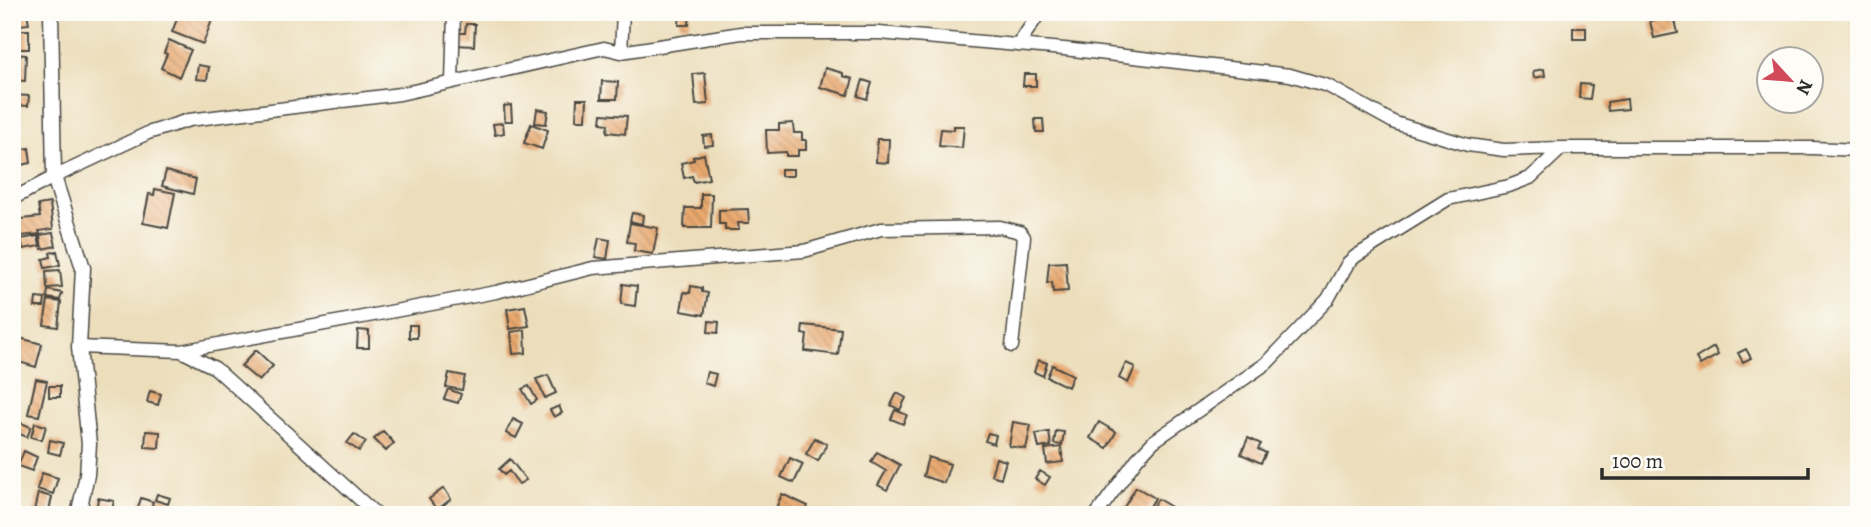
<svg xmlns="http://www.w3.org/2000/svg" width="1871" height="527" font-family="Alegreya,serif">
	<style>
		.building { fill: url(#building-back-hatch) }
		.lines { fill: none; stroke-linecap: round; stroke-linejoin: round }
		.minor-casing { stroke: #484641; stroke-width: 15 }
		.tertiary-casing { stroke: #484641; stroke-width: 17 }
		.minor { stroke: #fff; stroke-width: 12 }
		.tertiary { stroke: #fff; stroke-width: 14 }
	</style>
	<defs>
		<pattern id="building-back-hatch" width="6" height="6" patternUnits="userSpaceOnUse" patternTransform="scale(1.75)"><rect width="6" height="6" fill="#eaa96e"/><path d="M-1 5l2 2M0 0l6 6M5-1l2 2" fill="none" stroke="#be8a5b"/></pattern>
	</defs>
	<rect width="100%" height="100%" fill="#fdfcf7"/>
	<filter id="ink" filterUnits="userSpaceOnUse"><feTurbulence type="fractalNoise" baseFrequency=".0143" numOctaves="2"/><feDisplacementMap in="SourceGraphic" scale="14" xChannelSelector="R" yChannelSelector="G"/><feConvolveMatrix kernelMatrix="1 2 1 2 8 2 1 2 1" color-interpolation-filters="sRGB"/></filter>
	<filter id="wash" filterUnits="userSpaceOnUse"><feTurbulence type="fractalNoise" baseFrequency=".00686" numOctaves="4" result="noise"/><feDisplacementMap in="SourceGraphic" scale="28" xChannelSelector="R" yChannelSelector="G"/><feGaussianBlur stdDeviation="1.57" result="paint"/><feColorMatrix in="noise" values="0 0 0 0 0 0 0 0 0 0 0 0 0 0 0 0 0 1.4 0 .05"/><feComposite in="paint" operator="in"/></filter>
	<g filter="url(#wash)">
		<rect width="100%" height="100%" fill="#ecdebb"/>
		<g id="blocks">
			<path class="building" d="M12 12H27L29 24 12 26Z
				M215 12 203 44 172 32 179 14Z
				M680 12H690L689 25H679Z
				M1674 16 1678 33 1654 38 1650 21Z
				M466 24H475L474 46 455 45 456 33H465Z
				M1573 28H1586V39H1573Z
				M12 30H29V49H12Z
				M169 40 191 50 179 77 161 68 167 54 164 53Z
				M14 54 26 55 25 81 13 80Z
				M198 65 209 67 207 80 196 79Z
				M825 68 843 73V76L853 79 848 95 820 87Z
				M1544 69 1545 76 1534 78 1533 71Z
				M705 73 708 104 696 105 693 74Z
				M1024 74H1036V86H1023Z
				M863 80 872 83 867 99 858 96Z
				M602 81 618 82 617 99H601Z
				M1580 84 1592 85 1590 99 1579 98Z
				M13 95 29 96 28 106 13 105Z
				M577 99H587L586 120H576Z
				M1627 99 1628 109 1608 111 1607 102Z
				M511 105 512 121H505L504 106Z
				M537 109 548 111 546 124 535 123Z
				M602 114 627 116 625 134 607 132 608 124 601 123Z
				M1035 119H1043L1044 132H1036Z
				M503 123 504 133 495 135 493 124Z
				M793 123 794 133H802V140H806V150H798V156H786V152L767 153 766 130H779V124Z
				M531 124 548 130 542 149 524 143Z
				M954 126H964L962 148 939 146 941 129 954 130Z
				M712 135 713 145 704 146 703 136Z
				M877 139H889L888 163 876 162Z
				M29 148 31 163 21 165 18 150Z
				M704 154 709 179 694 182 692 176 684 178 681 163 694 160 693 157Z
				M781 169H793V176H781Z
				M166 171 196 179 193 194 162 186Z
				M155 189 175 193 168 228 143 223 149 194 154 195Z
				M701 194H712L711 228H684L685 208H701Z
				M50 203 53 229 39 231 40 234 12 237V220L40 217 38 205Z
				M748 209 749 223H738L739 230H725V224H719V210Z
				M632 213 643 215 642 224 630 221Z
				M630 223 658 228 653 254 634 251 635 243 627 242Z
				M53 233 56 246 42 249 40 235Z
				M38 236 40 246 23 249 21 239Z
				M599 238 610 240 607 259 595 257Z
				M57 251 60 265 45 268 43 259 51 257 50 253Z
				M1066 262 1068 291 1053 292 1052 282 1047 283 1049 263Z
				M60 270 62 287 47 288 46 271Z
				M623 284 637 286 635 306 621 304Z
				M691 286 702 288V292L708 293 704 315 681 311 684 292 690 293Z
				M48 290 62 293 60 300 47 298Z
				M36 298 45 299 44 307H35Z
				M48 300 61 302 58 327 44 325Z
				M525 306 529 326 510 329 507 309Z
				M709 321 719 322 718 333 708 332Z
				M409 325H417V338H409Z
				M803 325 841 329 838 355 805 351 807 335 802 334Z
				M358 330 369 331V348H357Z
				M525 330 526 353 513 354 511 332Z
				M12 336 42 344 36 367 12 360Z
				M1714 347 1718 355 1700 365 1696 358Z
				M1746 349 1751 358 1743 362 1738 353Z
				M256 350 273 366 259 381 241 366Z
				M1038 360 1047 363 1043 376 1034 372Z
				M1126 363 1135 367 1128 383 1119 378Z
				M1052 365 1073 375 1068 387 1047 377Z
				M707 372 716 374 713 386 704 383Z
				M449 373 465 376 462 390 446 387Z
				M548 375 556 393 545 398 536 379Z
				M36 379 47 381 39 416 28 414Z
				M49 386H60V397H49Z
				M529 386 537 400 531 404 522 389Z
				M448 389 461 394 458 403 444 399Z
				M150 391 161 394 158 405 147 402Z
				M897 393 906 398 900 410 891 405Z
				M559 406 562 413 554 417 550 410Z
				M895 410 907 415 903 424 891 419Z
				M513 419 523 424 516 438 506 433Z
				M1013 422 1031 425 1026 449 1009 446Z
				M1099 422 1116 432 1107 448 1090 438Z
				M21 423 31 427 27 437 17 433Z
				M35 423 46 426 42 440 31 437Z
				M146 431 160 432 159 448 145 447Z
				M383 431 394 443 386 451 374 439Z
				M1056 431 1064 432 1062 445 1054 444Z
				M1049 432 1051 446 1039 448 1036 434Z
				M988 433 996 435 994 444 985 441Z
				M354 434 366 442 359 451 347 443Z
				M815 438 827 444 818 461 806 454Z
				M1248 438 1261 444 1258 449 1266 453 1261 463 1241 454Z
				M50 440 63 443 60 455 48 452Z
				M1061 447 1063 462 1047 464 1045 449Z
				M24 451 37 457 32 471 18 466Z
				M877 452 900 465 887 490 878 485 886 471 871 462Z
				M928 457 950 464 944 483 923 476Z
				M790 458 803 464 794 483 781 477Z
				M996 458 1006 461 1001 478 991 475Z
				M510 459 526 480 519 484 509 471 504 475 499 469Z
				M1040 471 1050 477 1045 485 1035 479Z
				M42 473 58 478 53 494 37 489Z
				M1136 487 1155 498 1145 515H1133L1123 509Z
				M444 488 451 499 437 510 429 499Z
				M38 493 52 497 48 515H33Z
				M157 494 170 498 168 504 155 500Z
				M782 494 808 506 804 515H773Z
				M98 498 114 501 111 514 96 511Z
				M141 498 153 502 149 515H136Z
				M1158 499 1173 508 1169 515H1163L1152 508Z"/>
		</g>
	</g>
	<g filter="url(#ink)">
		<use href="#blocks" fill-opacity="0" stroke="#484641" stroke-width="2"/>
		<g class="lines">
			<g class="minor-casing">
				<path id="minor" d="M1018 45 1040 12
					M621 52 623 12
					M452 82 454 12
					M12 199 54 177 148 133 189 120 400 94 604 48 621 52 741 33H879L1064 49 1290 75 1328 86 1395 123 1468 145 1504 150 1562 148H1812L1859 150
					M79 347 181 351 215 368 377 515
					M181 351 496 292 593 268 804 251 881 229 1000 227 1020 232 1024 237 1012 346
					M1096 515 1137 459 1154 441 1267 363 1328 299 1348 263 1356 256 1448 199 1509 186 1530 178 1562 148"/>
			</g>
			<g class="tertiary-casing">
				<path id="tertiary" d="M51 12 54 177 83 268 79 347 89 444 87 475 78 515"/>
			</g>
			<use href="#minor" class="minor"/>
			<use href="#tertiary" class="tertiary"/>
		</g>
	</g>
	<rect width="1871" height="527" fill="none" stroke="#fdfcf7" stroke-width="42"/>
	<g transform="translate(1790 80) rotate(116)"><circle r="33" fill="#fdfcf7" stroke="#a9a8a5" stroke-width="2"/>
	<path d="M0-5L12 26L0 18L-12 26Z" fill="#d1495b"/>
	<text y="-10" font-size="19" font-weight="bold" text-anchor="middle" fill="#2b2b2b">N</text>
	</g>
	<path d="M1602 468v10h206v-10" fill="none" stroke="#2b2b2b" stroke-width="3.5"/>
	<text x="1612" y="468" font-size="21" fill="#2b2b2b" stroke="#fdfcf7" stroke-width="5" paint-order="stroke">100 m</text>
</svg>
